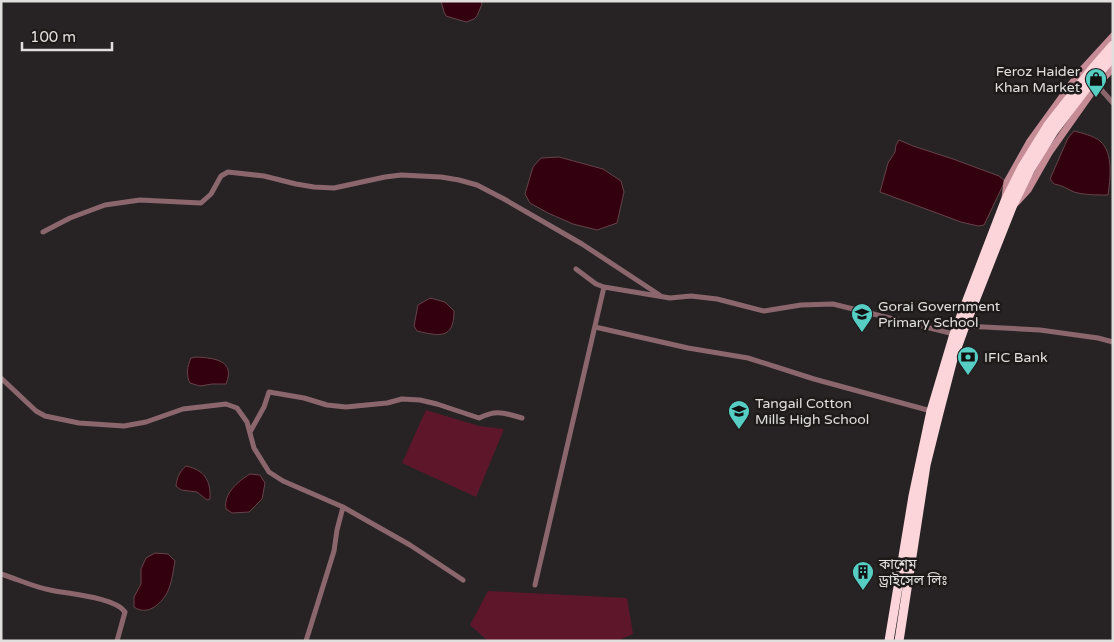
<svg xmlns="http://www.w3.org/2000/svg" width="1114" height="642" font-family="'Varela Round','Noto Sans Bengali',sans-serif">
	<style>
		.green { fill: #5e162b }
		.water { fill: #32000e; stroke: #66434c }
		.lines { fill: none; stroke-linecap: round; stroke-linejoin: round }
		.street { stroke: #8b666d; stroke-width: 5 }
		.secondary { stroke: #c68c96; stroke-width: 7 }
		.highway { stroke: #fbd5da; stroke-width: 9 }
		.labels { text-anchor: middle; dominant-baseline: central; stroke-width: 5; stroke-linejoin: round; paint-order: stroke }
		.poi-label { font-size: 14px; fill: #e1dede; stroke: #1e1a1a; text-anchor: start }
	</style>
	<rect width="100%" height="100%" fill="#272324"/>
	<path class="green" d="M426 410 479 426 504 429 476 497 402 463Z
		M488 591 627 598 633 634 617 641H488L470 625Z"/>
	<path class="water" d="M441 1H481L482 4 477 16 474 19 466 22 446 16 444 12Z
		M1074 131C1082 133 1094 136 1100 141 1114 153 1110 179 1108 195 1096 195 1085 195 1074 192 1067 189 1062 185 1054 184L1050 179 1068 138Z
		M899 140 913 146 953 159 999 176 1005 181 984 225 978 226 961 222 880 192 888 163 895 152 896 145Z
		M559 157 603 169 621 181 624 192 617 223 597 230 573 224 548 213 530 203 525 194 533 167 541 158Z
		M430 298 445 302 454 311C454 340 439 336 417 331L414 326 418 305Z
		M196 357C214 358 236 360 226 384H212L200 386 190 383C186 376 187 366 191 358Z
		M186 466C204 470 211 480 210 499L207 500 197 492 181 490 176 486C177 478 179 472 186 466Z
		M250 474 260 475 265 483 262 499 249 512 232 513 226 509C223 494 238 481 250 474Z
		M155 553 168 554 175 561C173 571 172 583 167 593 160 605 147 616 134 607V597L141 584V569L146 558Z"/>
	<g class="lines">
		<path class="street" d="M1097 85 1113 103
			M43 232 70 218 105 205 140 200 201 203 211 194 221 176 228 172 264 176 296 184 314 187 334 188 385 177 401 175 441 177 459 180 477 185 504 199 582 244 661 296
			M576 269 596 284 604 287 670 298 691 296 717 299 764 311 801 305 833 304 954 334
			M965 326 1040 330 1098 338 1113 342
			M595 327 688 348 748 358 814 379 931 411
			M1 378 36 411 45 416 79 423 124 426 146 422 183 409 226 404 237 408 247 422 254 448 269 472 283 481 343 507 410 545 463 580
			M250 432 264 407 269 392 304 398 327 405 346 407 387 403 402 399 420 400 437 404 479 418C497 409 504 413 522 418
			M1 574C17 579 34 587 50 590 68 594 115 597 125 612L117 641
			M535 585 604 287
			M306 641 334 551 337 530 343 507"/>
		<path class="secondary" d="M1005 198 1007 182 1030 141 1080 72 1113 36
			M1017 202 1028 190 1049 153 1097 85 1113 68"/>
		<path class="highway" d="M889 641 913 496 931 411 954 334 1005 201 1022 167 1048 125 1092 69 1113 45
			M899 641 926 465 939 413 953 359 965 326 1012 207 1030 170 1054 131 1092 81 1113 57"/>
	</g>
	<defs>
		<g id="shop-pin" transform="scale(1.125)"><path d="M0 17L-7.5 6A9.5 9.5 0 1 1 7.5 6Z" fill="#56cec4" stroke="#1e1a1a"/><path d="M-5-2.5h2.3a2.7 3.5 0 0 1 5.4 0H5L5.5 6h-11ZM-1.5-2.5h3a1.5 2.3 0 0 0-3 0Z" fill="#111"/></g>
		<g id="school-pin" transform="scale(1.125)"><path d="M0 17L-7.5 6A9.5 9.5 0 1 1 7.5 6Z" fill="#56cec4" stroke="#1e1a1a"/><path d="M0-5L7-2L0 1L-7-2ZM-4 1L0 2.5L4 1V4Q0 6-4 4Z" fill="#111"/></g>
		<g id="bank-pin" transform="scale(1.125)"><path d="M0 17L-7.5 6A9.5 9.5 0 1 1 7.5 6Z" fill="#56cec4" stroke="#1e1a1a"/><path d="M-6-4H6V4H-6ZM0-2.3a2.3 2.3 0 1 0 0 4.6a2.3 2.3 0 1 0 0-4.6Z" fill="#111"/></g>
		<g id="building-pin" transform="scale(1.125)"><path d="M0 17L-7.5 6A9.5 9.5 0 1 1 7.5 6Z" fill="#56cec4" stroke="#1e1a1a"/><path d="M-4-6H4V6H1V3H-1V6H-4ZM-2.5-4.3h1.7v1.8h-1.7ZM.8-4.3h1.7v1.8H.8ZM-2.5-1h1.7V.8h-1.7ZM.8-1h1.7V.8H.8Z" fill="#111"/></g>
	</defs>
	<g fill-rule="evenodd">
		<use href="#shop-pin" x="1096" y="79"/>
		<use href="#school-pin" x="862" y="314"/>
		<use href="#bank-pin" x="968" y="357"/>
		<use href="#school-pin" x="739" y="411"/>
		<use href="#building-pin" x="863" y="572"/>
	</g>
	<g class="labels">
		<g class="poi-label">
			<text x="1080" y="71" text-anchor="end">Feroz Haider<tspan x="1080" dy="16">Khan Market</tspan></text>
			<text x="878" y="306">Gorai Government<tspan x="878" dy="16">Primary School</tspan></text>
			<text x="984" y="357">IFIC Bank</text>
			<text x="755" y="403">Tangail Cotton<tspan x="755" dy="16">Mills High School</tspan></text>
			<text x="879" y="564">কাশেম<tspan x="879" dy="16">ড্রাইসেল লিঃ</tspan></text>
		</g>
	</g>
	<rect width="1114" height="642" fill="none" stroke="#e1dede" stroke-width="5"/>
	<path d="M22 42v8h90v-8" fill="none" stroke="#e1dede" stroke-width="2.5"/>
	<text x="30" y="42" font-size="15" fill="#e1dede" stroke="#1e1a1a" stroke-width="4" paint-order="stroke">100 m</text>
</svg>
